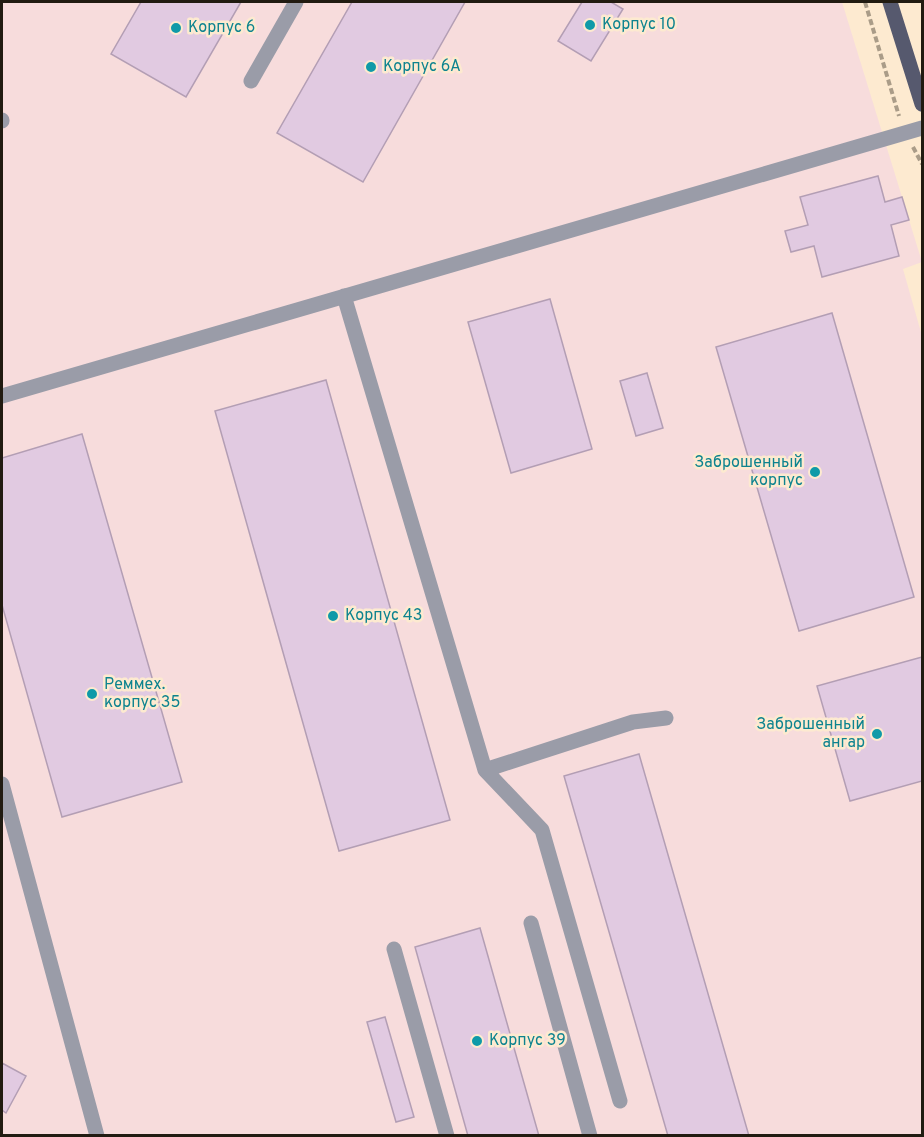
<svg xmlns="http://www.w3.org/2000/svg" width="924" height="1137" font-family="Overpass,sans-serif">
	<style>
		.industrial { fill: #f7dcdc }
		.building { fill: #e1cae1; stroke: #b39eb4; stroke-width: 1.5 }
		.lines { fill: none; stroke-linecap: round; stroke-linejoin: round }
		.path { stroke: #aa9c88; stroke-width: 4; stroke-dasharray: 6 3; stroke-linecap: butt }
		.minor { stroke: #9a9ca8; stroke-width: 15 }
		.major { stroke: #56596e; stroke-width: 15 }
		.culture-dot { fill: #0f9aa8; stroke: #fdead0; stroke-width: 2 }
		.labels { text-anchor: middle; dominant-baseline: central; stroke-width: 5; stroke-linejoin: round; paint-order: stroke }
		.culture-label { font-size: 16px; fill: #0d838f; stroke: #fdead0; text-anchor: start }
	</style>
	<rect width="100%" height="100%" fill="#fdead0"/>
	<path class="industrial" d="M2 2H842L922 262 903 269 922 336V1135L2 1136Z"/>
	<path class="building" d="M141 2H241L186 97 111 54Z
		M352 2H465L363 182 277 133Z
		M582 2H611L623 9 591 61 558 41Z
		M878 176 885 202 902 197 909 220 891 225 899 256 822 277 814 246 791 252 785 231 808 225 800 197Z
		M550 299 592 449 511 473 468 322Z
		M832 313 914 597 799 631 716 347Z
		M647 373 663 428 636 436 620 381Z
		M326 380 450 820 339 851 215 411Z
		M82 434 182 782 62 817 2 605V458Z
		M922 657V781L850 801 817 686Z
		M639 754 749 1136H668L564 776Z
		M480 928 539 1136H468L415 947Z
		M385 1017 414 1117 396 1122 367 1022Z
		M2 1063 26 1076 6 1113 2 1110Z"/>
	<g class="lines">
		<path class="path" d="M865 2 899 116
			M913 147 922 164"/>
		<path class="minor" d="M251 81 296 2
			M2 120V121
			M344 296 485 770 542 830 620 1101
			M2 396 922 128
			M485 770 633 722 666 718
			M2 784 97 1136
			M531 923 590 1136
			M394 949 447 1136"/>
		<path class="major" d="M890 2 922 104"/>
	</g>
	<g class="culture-dot">
		<circle cx="590" cy="25" r="6"/>
		<circle cx="176" cy="28" r="6"/>
		<circle cx="371" cy="67" r="6"/>
		<circle cx="815" cy="472" r="6"/>
		<circle cx="333" cy="616" r="6"/>
		<circle cx="92" cy="694" r="6"/>
		<circle cx="877" cy="734" r="6"/>
		<circle cx="477" cy="1041" r="6"/>
	</g>
	<g class="labels">
		<g class="culture-label">
			<text x="602" y="25">Корпус 10</text>
			<text x="188" y="28">Корпус 6</text>
			<text x="383" y="67">Корпус 6А</text>
			<text x="803" y="463" text-anchor="end">Заброшенный<tspan x="803" dy="18">корпус</tspan></text>
			<text x="345" y="616">Корпус 43</text>
			<text x="104" y="685">Реммех.<tspan x="104" dy="18">корпус 35</tspan></text>
			<text x="865" y="725" text-anchor="end">Заброшенный<tspan x="865" dy="18">ангар</tspan></text>
			<text x="489" y="1041">Корпус 39</text>
		</g>
	</g>
	<rect width="924" height="1137" fill="none" stroke="#211b11" stroke-width="6"/>
</svg>
